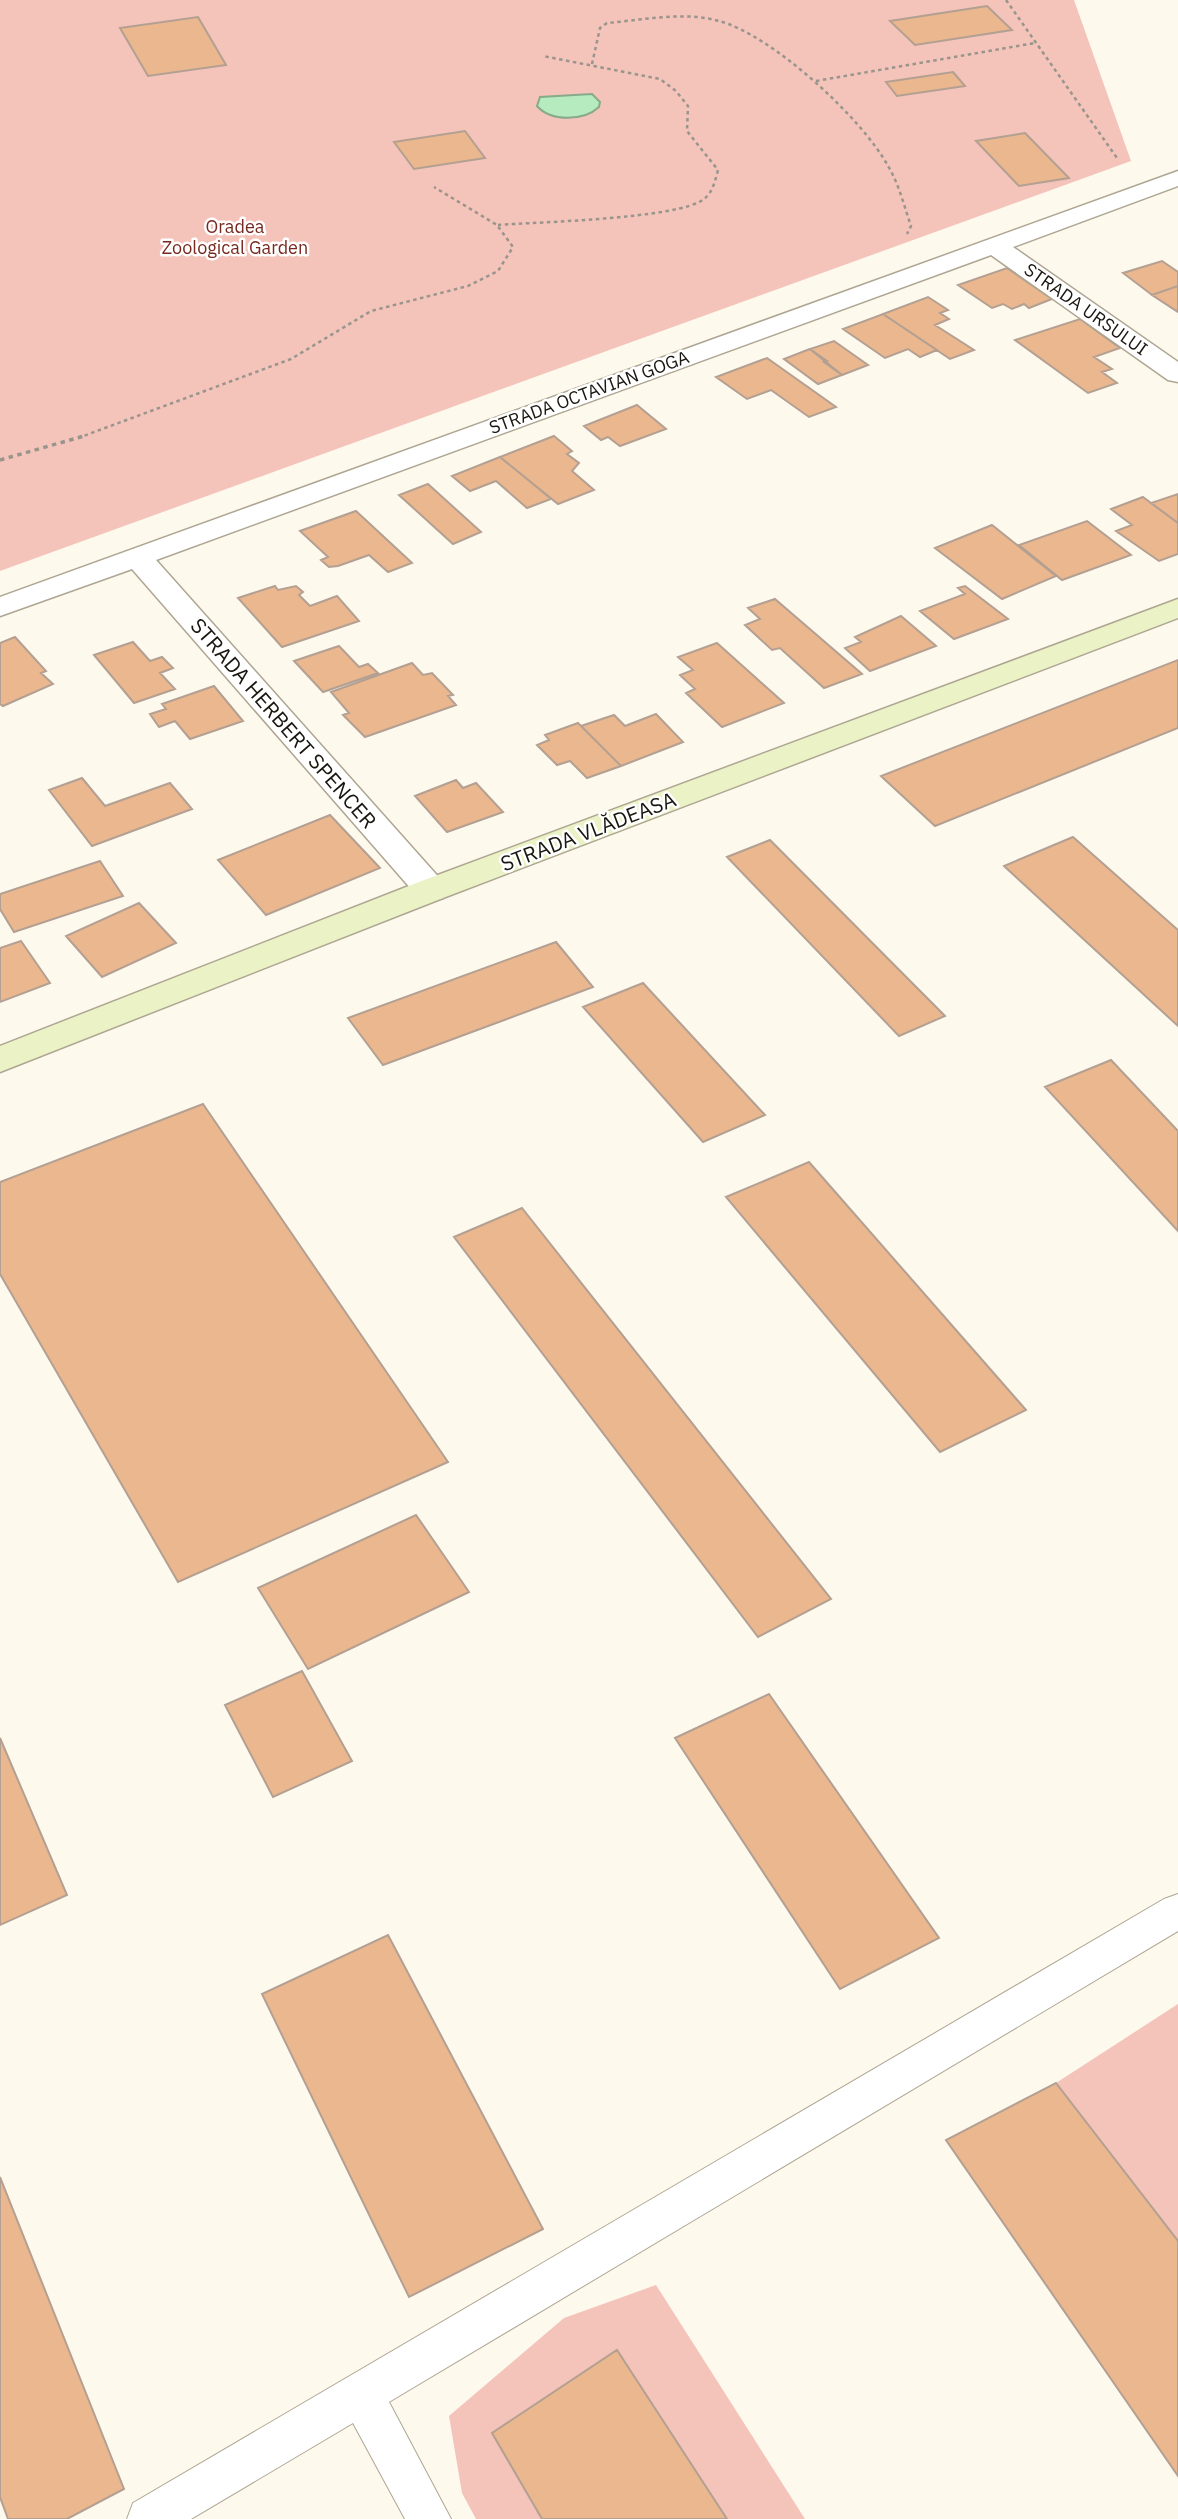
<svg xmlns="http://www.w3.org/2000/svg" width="1178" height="2519" font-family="'IBM Plex Sans',sans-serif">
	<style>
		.green { fill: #f4c3ba }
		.water { fill: #b6ebbf; stroke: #87ab8a; stroke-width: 2 }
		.building { fill: #ebb78e; stroke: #b3a092; stroke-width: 2 }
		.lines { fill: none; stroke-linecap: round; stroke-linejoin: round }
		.lane-casing { stroke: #aea692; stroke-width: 2 }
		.street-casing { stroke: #aea692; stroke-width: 3 }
		.secondary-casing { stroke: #aea692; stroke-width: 3 }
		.path-far1 { stroke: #99958c; stroke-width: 2.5; stroke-dasharray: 3.5 3.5; stroke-linecap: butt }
		.path { stroke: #99958c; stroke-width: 3.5; stroke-dasharray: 4.5 4.5; stroke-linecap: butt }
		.lane { fill: #fff; fill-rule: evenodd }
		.street { fill: #fff; fill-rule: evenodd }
		.secondary { fill: #eaf2c6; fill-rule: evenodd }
		.labels { text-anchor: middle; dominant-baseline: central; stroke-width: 5; stroke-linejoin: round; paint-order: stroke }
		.far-park-label { font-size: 18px; fill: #77291f; stroke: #fff }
		.far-street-label { font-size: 18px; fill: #19160f; stroke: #fff }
		.street-label { font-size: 21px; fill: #19160f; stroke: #fff }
	</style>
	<rect width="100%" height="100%" fill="#fef9ed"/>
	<path class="green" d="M0 0H1074L1131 161 0 571Z
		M1178 2004V2241L1056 2083Z
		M656 2285 805 2519H476L462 2493 449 2416 564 2318Z"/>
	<path class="water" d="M592 94 600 102 599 107C584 121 551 122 537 106L540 97Z"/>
	<path class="building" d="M987 6 1012 30 915 45 890 21Z
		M198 17 226 65 148 76 120 28Z
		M953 72 965 86 897 96 886 82Z
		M465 131 485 158 414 169 394 142Z
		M1025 133 1069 178 1019 186 976 141Z
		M1162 261 1178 272V286L1152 295 1123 273Z
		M1007 268 1052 299 1029 308 1024 304 1012 309 1003 304 992 308 958 285Z
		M1178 286V312L1152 295Z
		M928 297 948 310 940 313 949 319 935 325 974 350 950 359 883 314Z
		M883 314 937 350 920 357 908 349 885 358 843 329Z
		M1080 319 1120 348 1094 357 1112 369 1102 372 1117 383 1088 393 1015 340Z
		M834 341 868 365 842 375 810 349Z
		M810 349 827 361 824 362 842 375 818 384 784 359Z
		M767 358 836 407 809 417 771 390 747 399 716 377Z
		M637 405 666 429 620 446 608 437 601 440 584 426Z
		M554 436 572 451 567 454 579 463 572 471 594 490 558 504 500 457Z
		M500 457 538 488 551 499 527 508 496 481 470 491 452 476Z
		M428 484 481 532 453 544 399 495Z
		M1178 494V523L1151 503Z
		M1143 497 1178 523V554L1159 561 1116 531 1132 525 1111 509Z
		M356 511 412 563 388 572 369 555 338 566 329 567 321 560 328 557 300 531Z
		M1087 521 1131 555 1062 580 1019 545Z
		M992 525 1056 576 1002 599 935 548Z
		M275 586 278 590 296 586 303 592 299 595 310 606 337 596 359 621 282 647 238 598Z
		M965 586 1008 619 954 639 920 611 965 594 958 588Z
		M775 599 862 674 824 688 780 648 772 650 745 625 760 619 748 608Z
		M901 616 936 646 870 671 845 648 861 642 855 637Z
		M15 637 46 671 41 673 53 684 3 706 0 704V643Z
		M133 642 150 661 162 657 173 668 160 673 175 689 134 703 94 655Z
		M717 643 784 703 722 727 686 693 695 689 680 675 693 670 678 657Z
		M339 646 359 667 368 664 378 673 323 692 294 661Z
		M1178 660V728L935 826 881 776Z
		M412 663 423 675 432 673 453 695 448 696 456 705 365 737 343 715 349 713 331 692Z
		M214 686 243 721 190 739 175 721 159 727 150 714 166 709 162 704Z
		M656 714 683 742 621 766 581 726 614 715 625 726Z
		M578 723 621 766 587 778 570 761 557 765 537 745 549 740 545 735Z
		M82 778 105 806 170 783 192 809 92 846 49 790Z
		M456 780 463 788 476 783 503 812 447 832 415 796Z
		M330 815 380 868 266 915 218 860Z
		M1073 837 1178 930V1026L1004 866Z
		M770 840 945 1016 899 1036 727 857Z
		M100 861 123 896 14 932 0 909V894Z
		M139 903 176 943 102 977 66 936Z
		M21 941 50 983 0 1002V948Z
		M556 942 593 987 383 1065 348 1018Z
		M643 983 765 1115 703 1142 583 1007Z
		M1111 1060 1178 1131V1231L1045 1087Z
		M203 1104 448 1462 178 1582 0 1274V1182Z
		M809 1162 1026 1410 940 1452 726 1197Z
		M522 1208 831 1599 758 1637 454 1237Z
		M416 1515 469 1592 308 1669 258 1588Z
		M302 1671 352 1761 273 1797 225 1705Z
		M769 1694 939 1938 840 1989 675 1738Z
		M0 1738 67 1895 0 1925Z
		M388 1935 543 2229 409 2297 262 1994Z
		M1056 2083 1178 2241V2476L946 2140Z
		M0 2177 124 2489 67 2519H8L0 2497Z
		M617 2350 727 2519H542L492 2433Z"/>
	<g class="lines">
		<g class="lane-casing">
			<path id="lane" d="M1178 1894V1931L389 2402 451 2519H405L353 2423 191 2519H127L133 2503 1164 1899Z"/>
		</g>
		<g class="street-casing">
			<path id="street" d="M1178 171V186L1013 247 1178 362V382L1168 380 991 255 156 560 443 882 448 890 443 898 431 901 419 898 132 569 0 616V597Z"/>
		</g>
		<g class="secondary-casing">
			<path id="secondary" d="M1178 599V618L443 898 0 1072V1046L419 882Z"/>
		</g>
		<path class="path-far1" d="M1006 0 1117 158
			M592 64 600 28 607 23C643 20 684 11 719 21 772 35 862 118 888 166 899 184 904 206 911 226L907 234
			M816 81 1035 43
			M498 225C536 222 679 219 704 199 713 192 715 181 718 170L687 131 688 106 676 91 660 79 543 56
			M78 438 291 359 371 311 468 286 498 271 513 247 497 225 434 187"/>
		<path class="path" d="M0 460 84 436"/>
		<use href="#lane" class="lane"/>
		<use href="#street" class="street"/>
		<use href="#secondary" class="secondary"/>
	</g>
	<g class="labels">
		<g class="far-park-label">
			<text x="235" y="226">Oradea<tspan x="235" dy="21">Zoological Garden</tspan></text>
		</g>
		<g class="far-street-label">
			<text transform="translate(1086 309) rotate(35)">STRADA URSULUI</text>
			<text transform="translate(589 392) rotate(-20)">STRADA OCTAVIAN GOGA</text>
		</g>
		<g class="street-label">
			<text transform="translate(284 723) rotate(49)">STRADA HERBERT SPENCER</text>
			<text transform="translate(588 831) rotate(-21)">STRADA VLĂDEASA</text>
		</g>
	</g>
</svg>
